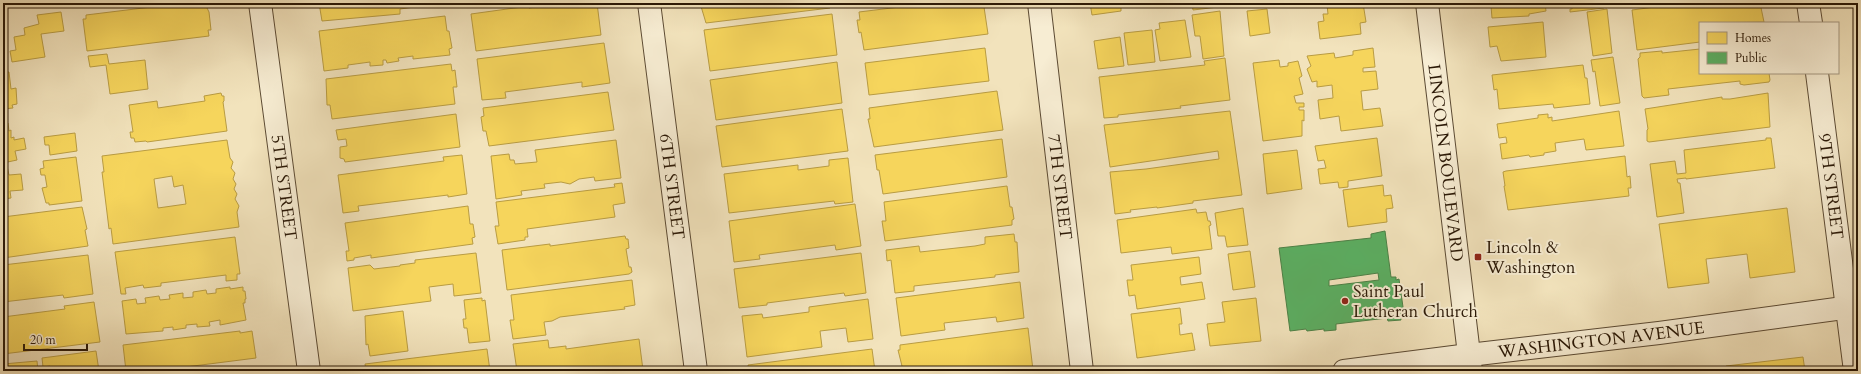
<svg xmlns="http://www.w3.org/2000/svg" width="1861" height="374" font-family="Cardo,serif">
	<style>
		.homes { fill: #f6d55c; stroke: #b99c42; fill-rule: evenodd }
		.public { fill: #5aae61; stroke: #4c8146; fill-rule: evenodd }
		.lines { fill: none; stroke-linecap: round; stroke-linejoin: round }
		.minor-casing { stroke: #5c4b34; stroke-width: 24 }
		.minor { stroke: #f7edd3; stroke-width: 22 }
		.poi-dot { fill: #8f2418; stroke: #f7edd3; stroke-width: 1.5 }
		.labels { text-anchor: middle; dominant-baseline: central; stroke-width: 4; stroke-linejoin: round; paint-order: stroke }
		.street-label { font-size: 17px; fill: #2a1806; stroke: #f7edd3 }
		.poi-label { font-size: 17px; fill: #2a1806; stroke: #f7edd3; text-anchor: start }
	</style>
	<rect width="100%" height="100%" fill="#f2e3bc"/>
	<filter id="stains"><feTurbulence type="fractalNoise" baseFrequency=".005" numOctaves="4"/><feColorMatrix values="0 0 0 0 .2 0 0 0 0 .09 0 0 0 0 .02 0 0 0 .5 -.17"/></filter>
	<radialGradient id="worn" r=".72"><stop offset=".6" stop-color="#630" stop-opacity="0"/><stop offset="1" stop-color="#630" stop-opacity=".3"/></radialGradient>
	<path class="homes" d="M184 3H203L205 4 209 12 211 30H208L209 36 87 51 83 19H86V15Z
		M319 3H436V4L400 9V14L322 21Z
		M468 3H485L469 5Z
		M565 3H597L601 35 476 51 471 14 529 6V8Z
		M700 3H829L830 8 706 23Z
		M932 3H986V7H984L988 34 864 50 861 32 859 33 857 20H860L859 12Z
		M1090 3H1153L1121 7V11L1092 15Z
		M1192 3H1217L1218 7 1193 10Z
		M1339 3H1363L1366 22 1360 23 1361 34 1320 39 1318 22 1324 21 1323 14H1328L1327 5Z
		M1486 3H1545L1546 11 1529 14V16L1492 18 1491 6H1486Z
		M1572 3H1604V8L1570 12V9H1572Z
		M1685 3H1760L1764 22 1700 23V42L1637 50 1632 10Z
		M1267 9 1270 33 1250 36 1247 11Z
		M1607 9 1612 53 1593 56 1587 12Z
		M1220 11 1224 56 1203 59 1200 36H1195L1192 15Z
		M61 12 64 31 41 34 45 57 12 62 10 51 16 50 14 37 25 35 24 28 39 24 37 15Z
		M832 14 837 55 710 71 704 30Z
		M445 16 447 31H449L452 48 449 49 450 55 413 59V56L398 58 399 61 387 63 386 60H383V65L370 66V62L348 65V68L324 71 319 31Z
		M1185 20 1191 57 1160 61 1155 30 1160 29 1159 23Z
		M1543 22 1546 57 1501 61 1497 46 1490 47 1488 27Z
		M1152 30 1155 62 1128 65 1124 33Z
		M1120 37 1124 66 1098 69 1094 41Z
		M604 43 610 83 582 87V82L505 92 506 98 482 100 477 59Z
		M985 48 989 81 869 95 865 63Z
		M1373 48 1375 67 1363 68V72L1376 71 1378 89 1361 91 1363 110 1380 108 1383 126 1341 131 1339 116 1320 119 1318 100 1333 98 1332 85 1317 87V81L1312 82 1307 69 1311 66 1307 56 1334 53 1335 58 1353 55V51Z
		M1700 49V73H1769L1770 80 1769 82 1744 85 1740 84V81L1668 89 1669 95 1644 98 1642 96 1638 59 1640 57V53L1662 51V53Z
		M107 54 109 64 145 60 148 89 110 94 106 65 90 67 88 56Z
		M1613 57 1620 103 1600 106 1595 71 1593 72 1591 60Z
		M1225 58 1230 100 1180 106 1181 108 1118 115V117L1104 118 1099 77 1205 65 1204 61Z
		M1279 60 1280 67 1288 66V63L1298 61 1302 76 1299 78 1303 94 1294 96 1296 103H1304V107H1299V110H1304V121L1302 120V136L1263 141 1253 63Z
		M837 62 842 103 716 120 710 80Z
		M451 64 452 71 455 70 457 87H453L455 104 332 119 330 105H327L326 79Z
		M1583 65 1585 78H1587L1590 104 1554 108 1553 104 1499 109 1497 89 1494 90 1492 75Z
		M3 72H9L11 89 16 88 17 104 12 105 13 108 3 109Z
		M997 91 1003 130 874 147 868 119H870L869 108Z
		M608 92 614 130 489 146 486 131H483L481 117 484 116 483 108Z
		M221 93 222 96H224V101L223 102 227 131 147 142 146 141 135 142 134 138H131L130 132H133L129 105 157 101 158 108 205 101 204 96Z
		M1768 93 1770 127 1649 142 1647 141V130L1648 129 1645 109 1722 97V99H1730Z
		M842 109 848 151 722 167 716 126Z
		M1230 111 1242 195 1193 201V203L1157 208V207L1130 210 1131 212 1115 214 1110 172 1146 169 1219 159 1218 151 1110 167 1104 125Z
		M1619 111 1624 146 1586 150 1584 139 1555 143 1556 151 1544 153V155L1530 157 1529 155 1502 159 1500 144 1507 143 1506 137 1499 138 1497 124 1538 118V115L1548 114V118L1552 117V121Z
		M456 114 460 147 345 162 344 159 340 158V147L347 146 346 139 338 140 336 130Z
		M3 123H8L9 131 11 130V138L14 137V140L24 138 26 149 15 151 17 160 3 163Z
		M75 133 77 151 50 155 49 145H45L44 137Z
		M1377 138 1382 176 1348 181V187L1339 188 1338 182 1320 184 1318 169 1326 168 1324 160 1318 161 1315 146Z
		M1766 138H1771L1775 168 1686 179V178L1677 179 1678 183H1680L1684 213 1657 217 1650 164 1675 161 1677 174 1686 173 1684 150 1766 140Z
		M1002 139 1007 177 883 194 879 170H877L875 155Z
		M227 140 230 158 233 162 231 168 235 173 233 179 236 184 234 189 237 194 235 199 239 206 237 212 239 227 113 244 111 228 109 229 102 172H104L102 156ZM172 176 174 187 183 185 186 204 158 208 154 179Z
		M616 140 621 178 595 181 594 177 579 179 570 184 561 182 544 184 545 188 521 191 522 195 496 199 491 156 509 154 510 160H514L515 164 537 162 535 150Z
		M1297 150 1302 189 1267 194 1263 154Z
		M462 155 467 194 448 197V195L358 206 359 211 343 213 338 175 444 161 443 157Z
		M1625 156 1627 177 1630 176 1631 188H1628L1629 196 1508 210 1504 186H1505L1503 172 1506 171Z
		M76 157 82 201 49 205V203H46L42 188 47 187 45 175H41L40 169 44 168 43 161Z
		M848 158 853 202 835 204 834 201 729 213 724 174 798 165V170L829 166V160Z
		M3 166H7L9 175 21 174 23 190 10 191 11 198 3 199Z
		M622 183 625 203 613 205 615 217 527 229 528 237H525V240L498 244 495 226H499L496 202 615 187 614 184Z
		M1383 185 1384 196 1391 195 1393 208 1386 209 1387 222 1348 227 1343 190Z
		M1007 186 1010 207H1012L1014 219 1012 220V225L885 241 882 221H886L884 202Z
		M855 204 861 246 836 250 835 245 759 255 760 259 734 262 729 221Z
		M468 206 470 224H473L475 237 472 238 473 244 371 258V255L354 258V260L347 261 346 251H349L345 223Z
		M82 207 87 229 85 230 88 246 3 258V217Z
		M1243 208 1248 245 1227 247 1225 236H1218L1215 213Z
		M1787 208 1795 272 1750 278 1747 254 1706 259 1709 283 1668 288 1659 224Z
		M1196 209 1197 213 1206 212 1208 221H1210L1211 225 1209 226 1212 249 1172 254 1171 247 1121 253 1117 220Z
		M1014 234 1015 242H1017L1019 272 995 275V277L914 286V291L895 293 891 260 887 261 886 250 919 246 920 252 975 246 985 244V237Z
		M625 236 626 239H628L629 248 626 249 629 267H631L632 272 629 274 507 290 502 250 550 244V246Z
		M235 237 240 274H237V280L226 281V275L161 283V286L144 288 143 285 125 288 126 294H121L115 252Z
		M1250 251 1255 287 1233 290 1228 254Z
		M476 253 481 293 454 296 453 284 429 287 431 301 353 311 348 268 370 265 374 269 400 266V265L415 263V260Z
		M861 253 866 293 845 296 844 293 767 303V305L739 308 734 269Z
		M88 255 93 294 64 298 63 295 3 302V265Z
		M1199 257 1201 274 1180 277 1181 285 1202 282 1205 299 1137 309 1135 295 1129 296 1127 280H1133L1131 265Z
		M632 280 635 305 624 307 625 309 560 317 552 321 544 322 546 335 513 339 510 320H514L511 295Z
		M1020 282 1024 318 997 322 996 317 944 323 945 330 901 336 896 298Z
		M230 287V289L243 287V291H245L246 299H245V303H243L246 320 220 325V320L209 322 210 326 197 327V324L186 325V328L173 330V327L163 328V331L126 334 122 301 136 299 137 304 146 303 145 298 159 296 160 300 170 299 169 295 183 293V298L193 297V292L206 290 207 294 216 293V289Z
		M482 298V301L485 300 490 341 469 343 467 328H464L463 319H466L464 300Z
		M1256 298 1261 341 1210 346 1207 324 1225 322 1222 302Z
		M868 299 873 339 848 342 846 328 820 331 822 347 747 357 742 316 762 314 763 318 809 312V307Z
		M94 302 100 342 3 354V317L65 309 64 306Z
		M1180 308 1182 324H1179L1180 335 1192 333 1195 350 1137 358 1131 314Z
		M403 311 408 351 370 356 368 344 366 345 365 316Z
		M1028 328 1033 370 1022 371H900L903 370 898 350H900V345Z
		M240 331V333L252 331 256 358 154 371H126L123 345Z
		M639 339 643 370 517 371 513 344 548 340 549 348 566 346V349Z
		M487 349 490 371H366L365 364Z
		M872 349 875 371H749L748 365Z
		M96 351 99 371H51L50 366 43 367 42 358Z
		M1803 357 1805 371H1727L1726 366Z
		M37 361 38 371H3V364Z
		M1721 368 1722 371H1696Z"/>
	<path class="public" d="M1385 231 1391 277H1396V280L1399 279 1404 314H1400L1401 320 1388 321 1387 318 1336 324V330L1324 331V329L1307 331 1306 329 1290 331 1279 248 1371 238V234ZM1378 273 1379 280 1329 286V280Z"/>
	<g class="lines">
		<g class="minor-casing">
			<g id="minor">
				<path id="s1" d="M260 3 309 371"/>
				<path id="s2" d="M649 3 696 371"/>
				<path id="s3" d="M1039 3 1082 371"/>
				<path id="s4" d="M1427 3 1471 371"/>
				<path d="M1808 3 1811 23"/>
				<path id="s5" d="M1817 73 1855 371"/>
				<path id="s6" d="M1344 371 1469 355 1659 333 1858 306"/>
			</g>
		</g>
		<use href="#minor" class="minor"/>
	</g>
	<g class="poi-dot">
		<rect x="1474" y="253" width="8" height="8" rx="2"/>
		<circle cx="1345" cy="301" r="4"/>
	</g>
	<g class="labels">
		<g class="street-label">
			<text stroke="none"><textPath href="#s4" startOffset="161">LINCOLN BOULEVARD</textPath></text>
			<text stroke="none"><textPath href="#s5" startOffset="114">9TH STREET</textPath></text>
			<text stroke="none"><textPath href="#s1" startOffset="186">5TH STREET</textPath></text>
			<text stroke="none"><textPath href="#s2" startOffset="185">6TH STREET</textPath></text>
			<text stroke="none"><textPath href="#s3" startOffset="185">7TH STREET</textPath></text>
			<text stroke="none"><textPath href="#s6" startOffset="259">WASHINGTON AVENUE</textPath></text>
		</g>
		<g class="poi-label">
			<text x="1486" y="247">Lincoln &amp;<tspan x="1486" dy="20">Washington</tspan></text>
			<text x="1353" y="291">Saint Paul<tspan x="1353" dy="20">Lutheran Church</tspan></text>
		</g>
	</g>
	<rect width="1861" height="374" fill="none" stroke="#f2e3bc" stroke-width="16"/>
	<rect x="4" y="4" width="1853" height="366" fill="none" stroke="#2a1806" stroke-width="2"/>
	<rect x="8" y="8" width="1845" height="358" fill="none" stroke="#2a1806"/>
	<rect x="1699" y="22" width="140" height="52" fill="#f7edd3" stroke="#a59881"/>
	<rect x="1707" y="32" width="20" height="12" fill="#f6d55c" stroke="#a59881"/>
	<text x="1735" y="42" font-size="12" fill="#2a1806">Homes</text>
	<rect x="1707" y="52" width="20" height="12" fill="#5aae61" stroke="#a59881"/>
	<text x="1735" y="62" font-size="12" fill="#2a1806">Public</text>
	<path d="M24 344v6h63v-6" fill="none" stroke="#2a1806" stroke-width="2"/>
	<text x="30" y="344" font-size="12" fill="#2a1806" stroke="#f7edd3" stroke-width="3" paint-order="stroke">20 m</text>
	<rect width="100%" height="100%" filter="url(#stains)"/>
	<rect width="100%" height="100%" fill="url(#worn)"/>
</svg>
